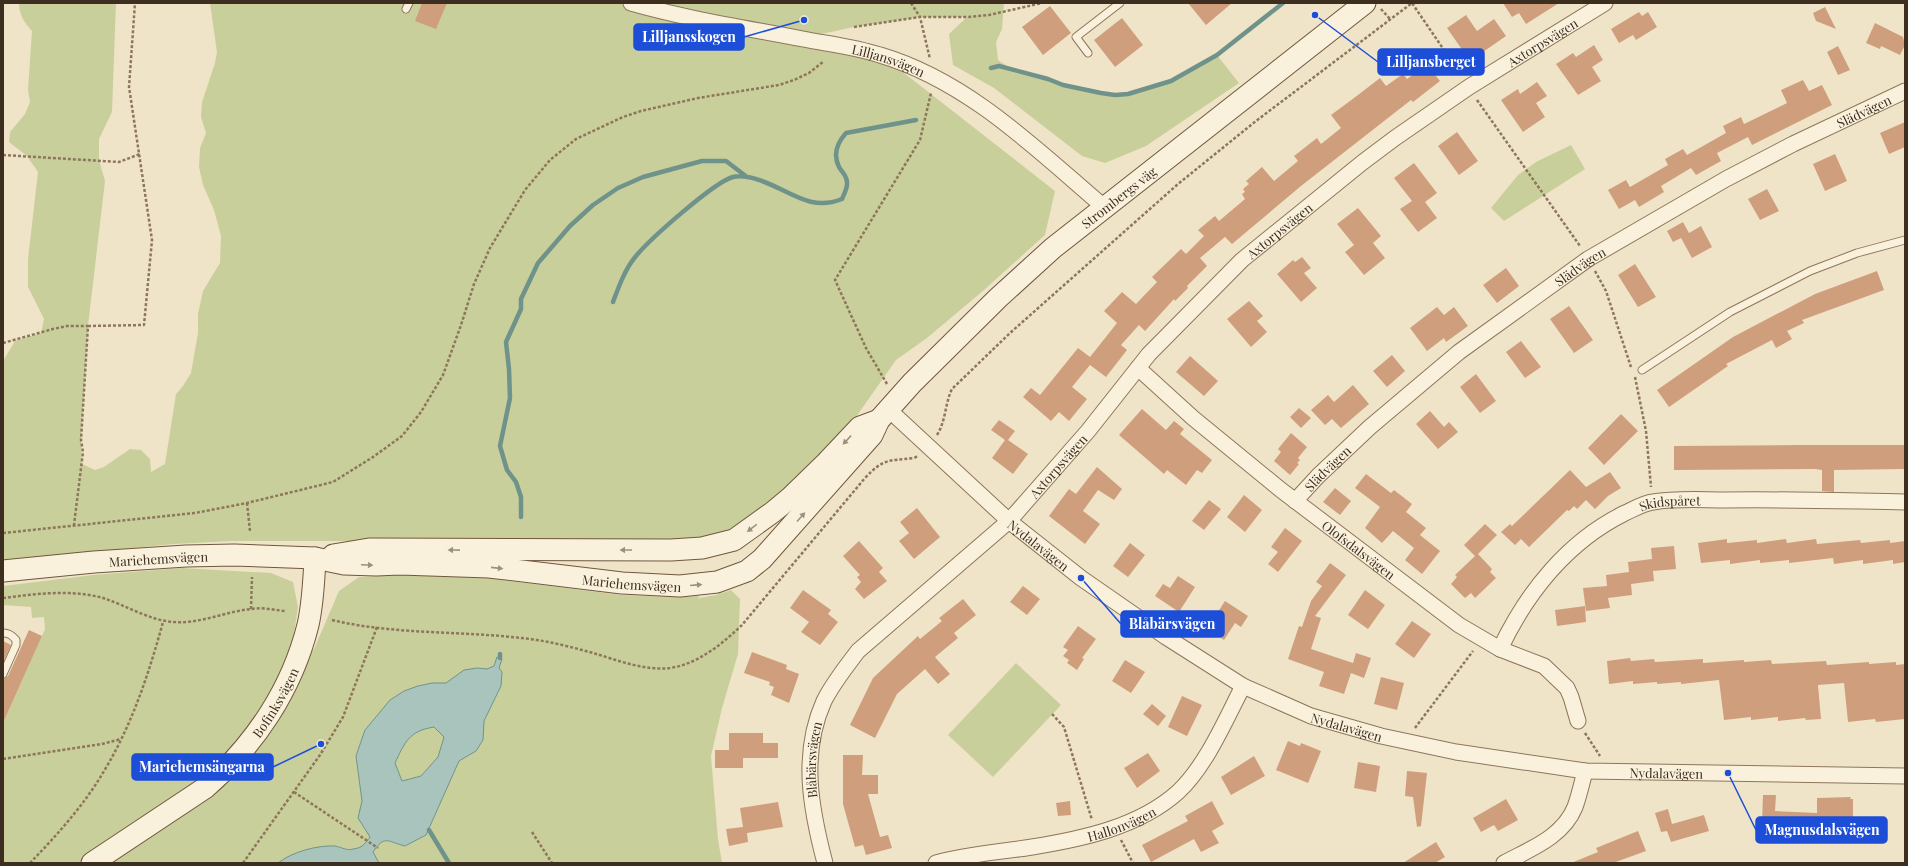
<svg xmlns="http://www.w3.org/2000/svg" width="1908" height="866" font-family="'Playfair Display',serif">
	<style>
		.green { fill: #c9cf9b }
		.water { fill: #a9c4bc; stroke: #6f938a; fill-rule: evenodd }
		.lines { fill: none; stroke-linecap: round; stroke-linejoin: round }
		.stream { stroke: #6f938a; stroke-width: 4.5 }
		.building { fill: #cf9f7d }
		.lane-casing { stroke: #8d765c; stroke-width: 9 }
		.street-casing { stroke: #8d765c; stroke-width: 17 }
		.secondary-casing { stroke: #6f573f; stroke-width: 23 }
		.path { stroke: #8d765c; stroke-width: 2.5; stroke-dasharray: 3 2; stroke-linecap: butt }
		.lane { stroke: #faf1dc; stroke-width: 7 }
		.street { stroke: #faf1dc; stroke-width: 15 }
		.secondary { stroke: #faf1dc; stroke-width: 21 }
		.oneway { fill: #9c907e }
		.labels { text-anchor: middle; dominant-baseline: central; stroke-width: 3; stroke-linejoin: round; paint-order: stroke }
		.street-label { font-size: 13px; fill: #3d2e20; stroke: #f7eed8 }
		.leader { fill: none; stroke: #1d4ed8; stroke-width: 1.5 }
		.callout-dot { fill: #1d4ed8; stroke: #f7eed8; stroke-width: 1.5 }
		.callout { fill: #1d4ed8; stroke: #1d4ed8; stroke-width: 1.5 }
		.callout-label { font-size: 14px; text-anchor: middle; font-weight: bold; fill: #fff }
	</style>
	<rect width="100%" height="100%" fill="#f0e4c8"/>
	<path class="green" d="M19 3H116L112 112 99 139V160L105 181 88 326 81 440 82 464 95 470 104 467 130 449 141 450 150 459 151 472 165 464 176 394 183 386 191 373 198 333V314L203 291 220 263 221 236 214 210 203 185 199 167 200 148 206 133 201 117 202 102 215 63 217 52 210 3H1004L1002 29 996 42 998 60 1014 71 1048 79 1063 85 1115 95 1128 94 1171 81 1217 55 1239 83 1146 146 1105 163 1082 156 994 88 953 65 949 34 967 17H920L854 27 803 38 881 55 1055 191 1045 235 984 290 927 338 896 360 856 417 823 452 769 503 743 522 718 536 698 541H233L174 544 3 561V361L15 341 41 333 44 319 28 287V259L38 172 27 156 9 142 10 132 25 114 30 102 28 90 32 31C24 22 19 15 19 3Z
		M1571 145 1585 169 1504 221 1491 208 1518 175 1536 162Z
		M182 568 271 573 293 582 298 607 293 641 291 678 314 649 339 591 359 577 399 575 487 578 621 595 678 597 699 596 698 600 699 598 716 595 731 590 740 599 738 654 722 708 711 756 718 839 722 863H379L373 852C385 834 388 842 405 846L426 835 459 761 476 751 482 740 484 721 498 693 502 672 499 668 502 659 497 657 494 666 488 669 477 668 446 683H432L404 691 390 700 365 730 358 750 356 756 362 801 358 818 370 837 363 846 352 850 335 846 278 863H3V723L45 629 44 617 32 618 31 607 3 605V586L93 575Z
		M1016 663 1061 705 993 777 948 735Z
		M434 727 444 737 438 757 421 776 402 781 395 763C405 741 409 731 434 727Z"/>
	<path class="water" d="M497 657 502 659 499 668 502 672 501 686 484 721 483 740 476 751 459 761 426 835 405 846C388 842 385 834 373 852L379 863H278C292 852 317 845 335 846 341 847 347 851 353 849 362 848 365 844 370 837L358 818 362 801 356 756 358 750 365 730 390 700 404 691 418 686 432 683H446L464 670 477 668 487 669 494 666ZM434 727 444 737 438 757 421 776 402 781 395 763C405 742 409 731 434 727Z"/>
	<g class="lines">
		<path class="stream" d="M991 68 999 66 1048 79 1063 85 1101 93 1115 95 1128 94 1171 81 1217 55 1283 3
			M613 302C619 286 625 269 636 256 649 240 714 182 733 177 736 176 744 176 748 177 783 183 805 214 842 199 845 192 849 185 846 178 845 174 841 171 839 167 833 155 837 143 846 133L916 120
			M521 517V497L516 482 507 470 500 446 510 398 509 369 506 342 521 309V299L538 263 570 226 593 205 618 188 643 177 702 161H726L747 177
			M500 658V654
			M429 830 449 863"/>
	</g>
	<path class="building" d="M422 3H447L436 29 415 21Z
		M1188 3H1232L1206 25Z
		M1503 3H1559L1526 24 1519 13 1512 17Z
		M1050 6 1071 33 1043 55 1022 27Z
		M1825 7 1836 29 1816 21 1813 13Z
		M1639 12 1642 16 1648 12 1657 27 1636 40 1633 35 1619 43 1611 29Z
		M1466 15 1477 31 1494 19 1506 36 1470 61 1447 28Z
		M1122 18 1143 45 1115 67 1094 40Z
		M1875 23 1903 37 1905 45 1900 55 1881 46 1880 49 1866 43Z
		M1594 45 1603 60 1592 67 1601 81 1578 95 1556 64 1573 53 1576 57Z
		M1838 46 1850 70 1838 75 1827 52Z
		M1427 65 1440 81 1413 102 1411 100 1301 186 1232 244 1225 237 1200 258 1207 266 1187 286 1188 288 1175 301 1174 299 1145 331 1139 325 1121 345 1127 350 1106 377 1090 365 1072 387 1087 399 1069 421 1059 412 1051 421 1023 397 1031 388 1040 395 1078 348 1090 357 1117 323 1104 311 1122 292 1136 304 1157 282 1152 277 1181 249 1186 254 1204 236 1198 230 1215 216 1219 221 1245 199 1242 194 1245 192 1243 189 1249 184 1246 181 1262 167 1274 181 1298 161 1294 156 1317 138 1321 144 1341 128 1331 115 1358 95 1380 78 1386 86 1403 74 1407 79Z
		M1803 80 1809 91 1822 85 1832 105 1752 145 1748 137 1717 153 1721 161 1696 175 1691 168 1661 186 1664 192 1639 207 1635 200 1619 209 1608 190 1626 180 1630 187 1668 165 1665 159 1683 149 1687 155 1726 133 1723 126 1741 117 1744 124 1787 103 1781 90Z
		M1537 82 1547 96 1536 103 1545 117 1523 132 1501 100 1518 89 1520 94Z
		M1905 122V147L1889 154 1880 133Z
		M1457 132 1478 161 1459 175 1438 146Z
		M1835 154 1847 181 1825 191 1813 164Z
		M1414 163 1437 193 1425 202 1437 218 1418 232 1400 209 1412 201 1394 178Z
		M1767 189 1779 211 1760 220 1748 199Z
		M1358 208 1381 236 1373 243 1385 258 1364 275 1345 252 1354 245 1337 224Z
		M1683 222 1689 233 1701 226 1712 247 1692 258 1681 238 1673 242 1667 231Z
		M1302 257 1311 268 1304 273 1317 288 1301 302 1277 274 1293 260 1295 262Z
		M1635 264 1656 297 1638 307 1618 275Z
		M1506 268 1519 286 1497 303 1483 285Z
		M1877 271 1884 290 1802 320 1804 323 1787 331 1792 339 1776 348 1772 340 1726 364 1728 366 1669 407 1657 390 1733 337 1815 294Z
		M1249 301 1263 316 1257 321 1267 332 1251 347 1227 319Z
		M1569 306 1593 340 1574 353 1550 319Z
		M1437 307 1444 315 1454 307 1468 326 1446 342 1444 338 1427 351 1410 328Z
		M1521 341 1541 367 1525 378 1506 352Z
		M1392 355 1405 371 1387 387 1373 371Z
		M1190 356 1218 381 1204 396 1176 372Z
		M1476 374 1496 401 1480 413 1460 387Z
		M1353 385 1369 404 1341 428 1332 419 1325 425 1311 410 1328 395 1334 402Z
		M1299 408 1311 418 1301 428 1290 417Z
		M1142 409 1166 430 1174 421 1184 429 1180 434 1212 460 1202 473 1197 470 1186 485 1167 470 1164 474 1119 435Z
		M1430 411 1444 427 1449 422 1458 432 1438 449 1416 424Z
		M1621 414 1638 431 1604 465 1588 448Z
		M999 420 1015 431 1008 440 1028 454 1013 474 992 458 1005 440 991 430Z
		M1291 433 1307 447 1298 458 1300 460 1297 463 1299 464 1290 475 1274 461 1281 452 1278 449Z
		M1798 445H1905V469L1834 470V492L1822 491V470L1815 469 1674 470V446Z
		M1097 467 1122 489 1114 500 1098 490 1083 511 1100 524 1085 544 1049 516 1069 489 1076 494Z
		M1570 470 1586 487 1610 472 1621 488 1608 496 1595 509 1586 500 1577 509 1574 506 1569 511 1567 510 1529 547 1521 539 1515 545 1501 532 1510 524 1512 526Z
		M1366 474 1391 493 1394 490 1412 504 1406 512 1426 528 1420 535 1440 551 1422 574 1405 560 1414 548 1393 531 1382 543 1365 528 1380 507 1355 488Z
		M1335 488 1351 501 1340 515 1323 502Z
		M1244 495 1262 510 1245 532 1227 517Z
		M1209 500 1221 509 1204 530 1192 521Z
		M917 508 940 537 914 559 899 541 909 533 900 522Z
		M1485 524 1497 535 1478 554 1492 569 1490 572 1496 578 1475 598 1471 593 1465 598 1451 584 1457 577 1455 575 1475 556 1464 545Z
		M1285 528 1302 541 1278 572 1268 564 1278 552 1271 547Z
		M1727 539V543L1757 540V543L1786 539 1787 543 1816 539 1817 544 1860 540 1861 543 1890 540V543L1905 541V562L1893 564V560L1863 564V560L1834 564 1833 558 1789 563V560L1760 563V560L1730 564V560L1701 563 1698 543Z
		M859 541 883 568 879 572 887 581 864 599 855 589 861 582 857 577 860 575 843 556Z
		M1130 543 1145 555 1128 577 1113 566Z
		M1674 546 1676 569 1653 571 1654 581 1631 584 1632 595 1608 598 1610 608 1586 611 1583 588 1607 586 1606 575 1629 572 1628 562 1652 559 1651 548Z
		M1330 563 1346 575 1315 616 1321 618 1311 649 1353 663 1356 653 1371 658 1364 678 1351 673 1344 694 1319 686 1324 672 1288 659 1299 626 1302 627 1311 601 1322 586 1316 582Z
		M1178 576 1195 587 1179 612 1155 596 1163 584 1170 588Z
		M1023 586 1040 599 1027 615 1010 602Z
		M803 590 831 610 828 614 838 622 820 645 801 632 809 622 790 608Z
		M1365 590 1385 605 1368 629 1348 615Z
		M963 599 976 615 954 633 958 638 935 657 950 674 938 684 925 669 897 694 875 738 850 725 873 678 918 636 920 639 942 621 939 618Z
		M1225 601 1248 616 1241 627 1235 623 1224 640 1207 629Z
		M1585 606 1586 622 1557 626 1555 610Z
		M1412 621 1431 634 1414 658 1395 644Z
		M1078 626 1096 639 1082 658 1084 659 1077 670 1067 663 1069 660 1063 656 1068 650 1063 647Z
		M29 630 42 636 3 723V679L8 676Z
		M3 641 11 645 3 662Z
		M752 652 787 665 786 669 799 674 789 703 771 695 774 687 769 685 770 682 744 673Z
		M1630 658 1631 661 1654 659 1655 662 1703 659V663L1744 660V662L1771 660 1772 664 1826 661 1827 665 1869 662V664L1896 662V665L1905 664V719L1876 722 1875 719 1848 722 1844 683 1818 685 1821 719 1806 720 1805 718 1778 721V717L1751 720V717L1724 720 1719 680 1681 684V682L1657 684V682L1633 684V681L1609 684 1607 661Z
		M1125 660 1145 672 1131 693 1112 681Z
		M1381 677 1404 683 1397 710 1374 704Z
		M1182 696 1202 705 1187 736 1168 727Z
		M1152 704 1166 716 1158 726 1143 714Z
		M729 733H763V743H778V758H743V768H715V750H729Z
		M1288 741 1300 746 1301 743 1321 751 1308 783 1276 770Z
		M1148 753 1160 771 1137 788 1124 768Z
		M843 755H863L862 775H878V794H868L880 837 888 835 892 848 866 855 863 845 855 847 843 804Z
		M1254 756 1265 776 1231 795 1221 777Z
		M1358 762 1380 766 1376 792 1354 788Z
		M1407 771 1427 773 1421 826 1417 827 1413 797 1405 796Z
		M1763 795H1776L1775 811 1817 813V798L1851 797 1850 799H1853V824L1834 823V826H1826V830L1808 829V841L1792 840V843L1774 842V822H1762Z
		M1506 799 1518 820 1498 831 1494 825 1481 832 1473 818Z
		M1070 801 1071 815 1058 816 1056 803Z
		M1212 801 1224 824 1212 831 1219 843 1201 852 1194 839 1151 862 1142 845 1188 821 1185 816Z
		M778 802 783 827 747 833 748 842 729 846 726 829 743 827 740 808Z
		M1668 809 1672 824 1704 815 1709 831 1671 842 1667 831 1661 832 1655 813Z
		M1638 831 1646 851 1613 863H1571L1598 852 1596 848Z
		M1436 842 1445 857 1435 863H1403Z"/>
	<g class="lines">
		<g class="lane-casing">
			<path id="lane" d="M406 9 409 3
				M1088 53 1076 37 1120 3
				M1642 370 1730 312 1810 271 1857 253 1905 240
				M3 633C9 633 12 635 16 640V645L3 674"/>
		</g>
		<g class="street-casing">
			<g id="street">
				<path id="s1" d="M631 3C687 19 746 28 803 39 829 44 855 47 880 55 968 81 1036 149 1104 207"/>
				<path id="s2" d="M1138 368 1193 418 1281 490 1459 625 1500 649 1544 666 1567 688 1571 697 1578 721"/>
				<path id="s3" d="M888 409 1009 521 1081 578 1166 637 1243 686 1311 716 1381 736 1456 752 1585 771 1905 776"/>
				<path id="s4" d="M1295 501 1318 476 1370 427 1459 352 1588 259 1726 179 1793 144 1905 91"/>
				<path id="s5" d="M1500 649C1527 592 1568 541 1625 513 1634 509 1644 503 1653 502 1677 498 1702 500 1726 500 1786 499 1845 501 1905 502"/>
				<path id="s6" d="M825 863C811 810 800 754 824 701 833 683 846 667 858 651L1009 521 1088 431 1149 354 1242 260 1363 162 1395 138 1469 87 1605 3"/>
				<path id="s7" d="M936 863C966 854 1001 852 1032 847 1082 839 1139 827 1178 792 1206 766 1226 719 1243 686"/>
				<path d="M1504 863C1530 849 1563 837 1575 807 1579 796 1582 783 1585 771"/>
			</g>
		</g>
		<g class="secondary-casing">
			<g id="secondary">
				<path d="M333 555 369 549 671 550 702 548 734 540 773 512 791 497 827 462 860 427 879 420"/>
				<path id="s8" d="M3 571 94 562 186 556 234 555 315 558 344 564 376 565 400 564 489 567 622 583 680 586 717 582 747 571 762 559 872 435 879 420 912 383 998 298 1053 248 1365 3"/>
				<path id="s9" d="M92 863 205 788C255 745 292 689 308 625 313 603 314 580 315 558"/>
			</g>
		</g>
		<path class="path" d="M911 3 920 17 930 59
			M1381 9 1390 19
			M854 27 920 17H968L989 15 1042 3
			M1477 100 1580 246
			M3 155 119 162 140 154
			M1595 271 1606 291 1631 367
			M88 326 144 325 152 240 129 87 135 3
			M3 343 53 329 67 326H88L81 440 83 452 74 525
			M1635 377 1646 431 1651 487
			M887 384 866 348 835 280 920 140 931 93
			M937 435C946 421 945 403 952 389L1010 333 1178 184 1256 121 1412 3 1461 75
			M247 503 250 531
			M3 533 195 513 247 503 333 482 373 457 402 436 421 412 443 375 461 325 474 284 490 248 525 190 550 160 576 139 623 117 641 111 698 98 779 85 794 80 809 73 824 61
			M3 598C36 594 70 589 103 598 125 605 151 621 174 622 201 624 226 611 252 609 263 607 274 610 285 611
			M251 609 252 577
			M332 620C399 636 469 630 537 640 556 643 575 648 593 653 617 660 644 671 670 668 698 664 722 644 742 625L865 478C884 458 888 461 914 458L918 456
			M1052 714 1064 727 1092 820
			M1415 728 1473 651
			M1585 733 1600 756
			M3 759 102 744 121 739
			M294 792 378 848
			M532 832 552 863
			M1121 840 1133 863
			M30 863C57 835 85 804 104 771 132 725 149 673 163 622
			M243 863 320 755 343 717 377 627"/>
		<use href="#lane" class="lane"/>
		<use href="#street" class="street"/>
		<use href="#secondary" class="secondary"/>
	</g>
	<defs><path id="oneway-solid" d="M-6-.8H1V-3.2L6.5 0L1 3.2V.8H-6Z"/></defs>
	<g class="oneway">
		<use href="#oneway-solid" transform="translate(847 440) rotate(133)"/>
		<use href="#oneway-solid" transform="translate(801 517) rotate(-48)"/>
		<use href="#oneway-solid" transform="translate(752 528) rotate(143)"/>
		<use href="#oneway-solid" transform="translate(454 550) rotate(-179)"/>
		<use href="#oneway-solid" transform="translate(626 550) rotate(180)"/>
		<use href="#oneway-solid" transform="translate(367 565) rotate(3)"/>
		<use href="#oneway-solid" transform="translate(497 568) rotate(6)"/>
		<use href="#oneway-solid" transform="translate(696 585) rotate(-5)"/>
	</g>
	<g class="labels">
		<g class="street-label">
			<text stroke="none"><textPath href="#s6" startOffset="1147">Axtorpsvägen</textPath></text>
			<text stroke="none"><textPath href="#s1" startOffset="264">Lilljansvägen</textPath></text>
			<text stroke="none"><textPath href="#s4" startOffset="694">Slädvägen</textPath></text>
			<text stroke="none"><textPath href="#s8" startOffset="1278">Strombergs väg</textPath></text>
			<text stroke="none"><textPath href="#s6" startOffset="823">Axtorpsvägen</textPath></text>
			<text stroke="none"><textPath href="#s4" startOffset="370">Slädvägen</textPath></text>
			<text stroke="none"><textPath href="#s6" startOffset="499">Axtorpsvägen</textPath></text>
			<text stroke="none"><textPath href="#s4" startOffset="46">Slädvägen</textPath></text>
			<text stroke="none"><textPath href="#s5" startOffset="235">Skidspåret</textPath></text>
			<text stroke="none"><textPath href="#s3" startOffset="203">Nydalavägen</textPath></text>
			<text stroke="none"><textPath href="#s2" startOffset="286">Olofsdalsvägen</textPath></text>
			<text stroke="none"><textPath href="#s8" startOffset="156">Mariehemsvägen</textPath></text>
			<text stroke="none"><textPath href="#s8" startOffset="631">Mariehemsvägen</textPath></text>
			<text stroke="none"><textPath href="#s9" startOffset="247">Bofinksvägen</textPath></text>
			<text stroke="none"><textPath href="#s3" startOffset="563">Nydalavägen</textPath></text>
			<text stroke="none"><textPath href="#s6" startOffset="105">Blåbärsvägen</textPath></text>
			<text stroke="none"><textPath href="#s3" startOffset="887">Nydalavägen</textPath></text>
			<text stroke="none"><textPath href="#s7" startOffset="190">Hallonvägen</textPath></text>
		</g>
	</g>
	<path class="leader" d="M804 20L744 37M1315 15L1378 62M1081 578L1121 624M321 744L273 767M1728 773L1756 830"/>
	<g class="callout-dot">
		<circle cx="804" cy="20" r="4"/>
		<circle cx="1315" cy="15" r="4"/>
		<circle cx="1081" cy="578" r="4"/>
		<circle cx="321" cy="744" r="4"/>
		<circle cx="1728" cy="773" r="4"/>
	</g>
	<g class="callout">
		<rect x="634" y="24" width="110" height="26" rx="4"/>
		<rect x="1378" y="49" width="106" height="26" rx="4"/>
		<rect x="1121" y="611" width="103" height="26" rx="4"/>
		<rect x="132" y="754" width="141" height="26" rx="4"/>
		<rect x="1756" y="817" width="131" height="26" rx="4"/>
	</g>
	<g class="callout-label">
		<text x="689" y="42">Lilljansskogen</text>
		<text x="1431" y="67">Lilljansberget</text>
		<text x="1172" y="629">Blåbärsvägen</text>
		<text x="202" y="772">Mariehemsängarna</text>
		<text x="1822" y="835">Magnusdalsvägen</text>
	</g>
	<rect width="1908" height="866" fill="none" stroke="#3d2e20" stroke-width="8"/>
</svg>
